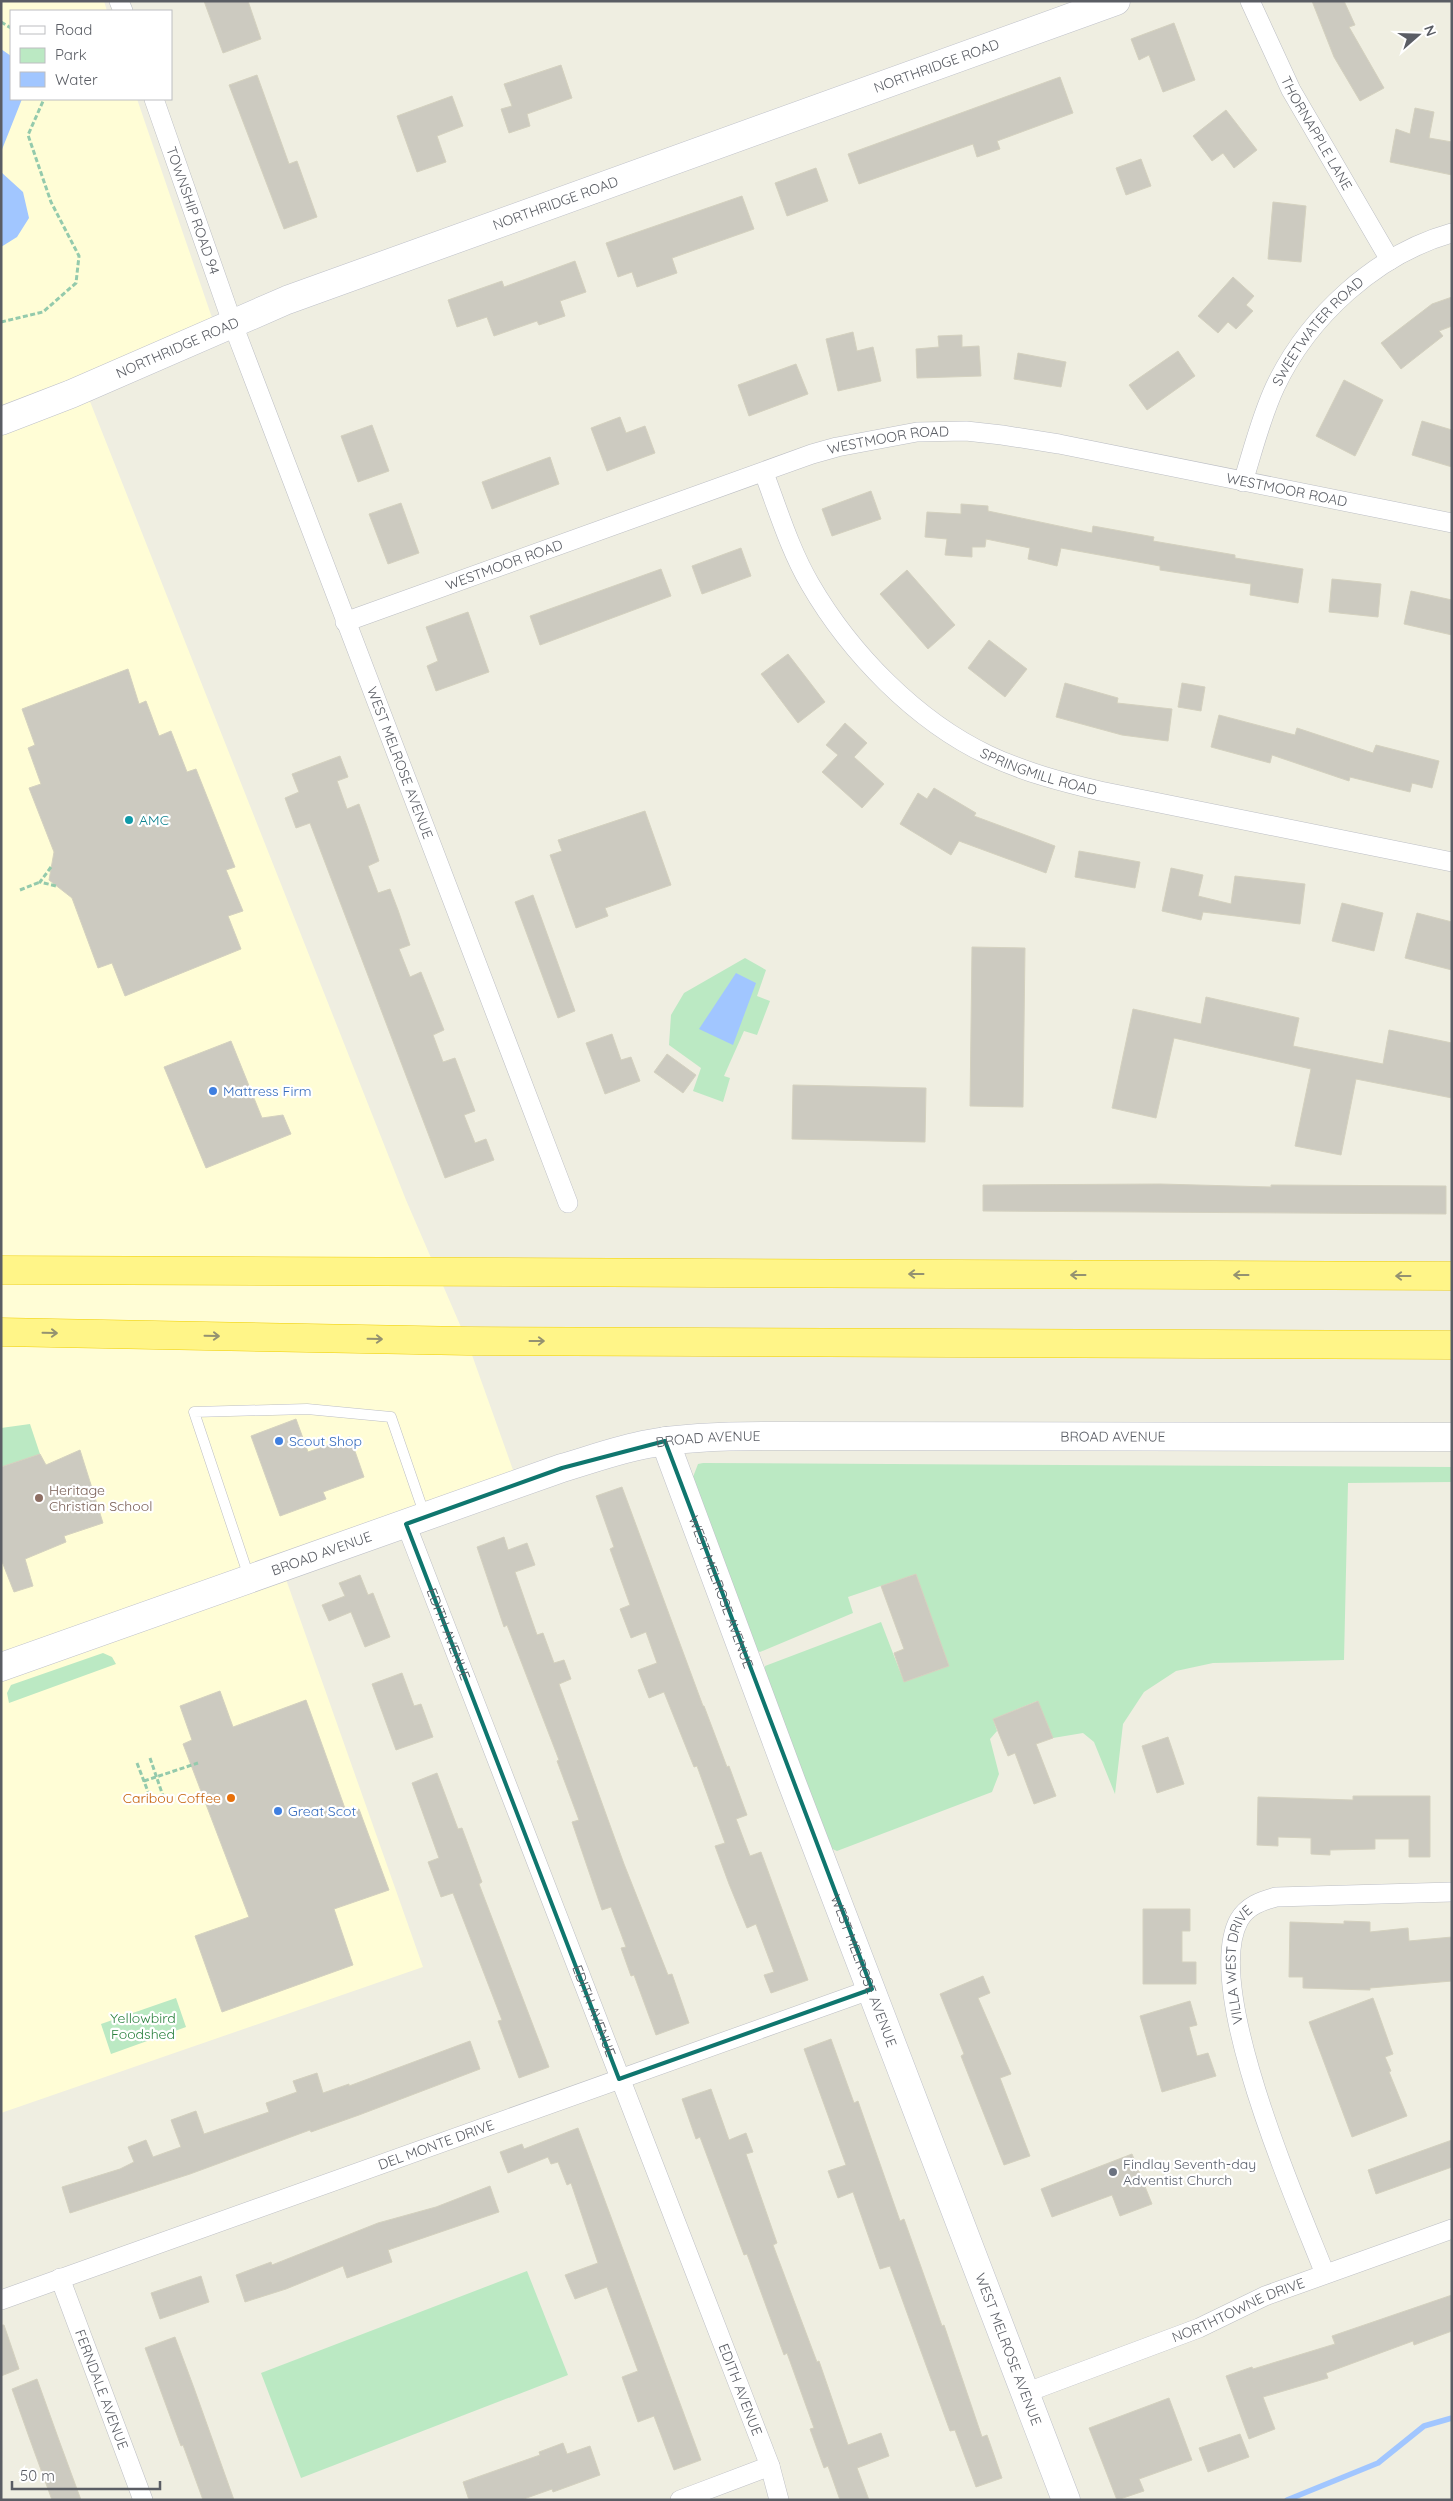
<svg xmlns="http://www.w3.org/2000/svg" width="1453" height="2501" font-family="Quicksand,sans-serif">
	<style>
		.commercial { fill: #fffdd6 }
		.green { fill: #bbe9c3 }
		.water { fill: #a1c6ff }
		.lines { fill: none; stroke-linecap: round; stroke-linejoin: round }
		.stream { stroke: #a1c6ff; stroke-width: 5.5 }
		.building { fill: #cccac0; stroke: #d4d1bf }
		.lane-casing { stroke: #bcbec4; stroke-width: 11 }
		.street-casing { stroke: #bcbec4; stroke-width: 20 }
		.secondary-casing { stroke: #bec0c9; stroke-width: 29 }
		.highway-casing { stroke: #f0cf00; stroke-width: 29 }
		.path { stroke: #94caac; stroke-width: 3; stroke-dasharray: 5 2.5; stroke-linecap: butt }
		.lane { stroke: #fff; stroke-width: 10 }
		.street { stroke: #fff; stroke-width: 19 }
		.secondary { stroke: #fff; stroke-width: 28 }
		.highway { stroke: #fff588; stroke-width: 28 }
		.oneway { stroke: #949271 }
		.marked { fill: none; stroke: #0f766e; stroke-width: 4; stroke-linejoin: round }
		.culture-dot { fill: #0f9aa8; stroke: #fff; stroke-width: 2 }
		.shop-dot { fill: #3f7fe0; stroke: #fff; stroke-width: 2 }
		.education-dot { fill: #8d6e63; stroke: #fff; stroke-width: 2 }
		.food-dot { fill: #e8710a; stroke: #fff; stroke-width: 2 }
		.worship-dot { fill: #6b7280; stroke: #fff; stroke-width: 2 }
		.labels { text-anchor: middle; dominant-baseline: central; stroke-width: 4.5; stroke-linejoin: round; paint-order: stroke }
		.street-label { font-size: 14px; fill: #5a5d64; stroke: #fff }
		.culture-label { font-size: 14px; fill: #0d838f; stroke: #fff; text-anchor: start }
		.shop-label { font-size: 14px; fill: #366cbe; stroke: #fff; text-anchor: start }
		.education-label { font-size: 14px; fill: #785e54; stroke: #fff; text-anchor: start }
		.food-label { font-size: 14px; fill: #c56008; stroke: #fff; text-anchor: end }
		.park-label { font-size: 14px; fill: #2c823f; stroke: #fff }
		.worship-label { font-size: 14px; fill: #5b616d; stroke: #fff; text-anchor: start }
	</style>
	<rect width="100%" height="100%" fill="#efeee1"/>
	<path class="commercial" d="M1 1H104L107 11H11V99H137L221 344 89 399 406 1200 467 1341 518 1484 282 1568 423 1967 1 2113Z"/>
	<path class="green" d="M745 958 766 970 757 996 770 1001 757 1035 744 1031 724 1076 730 1078 723 1102 693 1091 701 1068 669 1045 671 1015 684 993Z
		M30 1424 40 1454 1 1467V1428Z
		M703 1463 1452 1467V1482L1348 1483 1344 1660 1213 1663 1176 1671 1144 1692 1123 1724 1115 1794 1094 1742 1083 1733 1053 1738 1037 1701 993 1719 997 1731 990 1739 999 1774 992 1792 837 1851 830 1848 764 1673 765 1666 881 1622 904 1682 949 1666 916 1574 848 1597 853 1613 760 1652 754 1649 693 1477 698 1464Z
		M103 1653 112 1657 116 1664 9 1703 7 1693 11 1685Z
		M176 1998 186 2027 111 2054 101 2024Z
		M527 2271 568 2375 301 2478 261 2373Z"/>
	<path class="water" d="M1 49 11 56V99H22L1 152Z
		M1 172 23 192 29 218 17 237 1 247Z
		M736 973 756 983 733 1045 699 1029Z"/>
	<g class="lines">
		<path class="stream" d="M1287 2500 1378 2463 1424 2426 1452 2418"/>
	</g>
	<path class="building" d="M204 1H248L261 39 223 53Z
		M1312 1H1344L1355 25 1349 27 1384 88 1360 101 1334 57Z
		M1174 23 1195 80 1163 92 1149 55 1139 60 1131 39Z
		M561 65 572 98 527 114 530 126 509 133 501 109 512 106 504 84Z
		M257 75 289 164 297 161 317 217 284 229 229 85Z
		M1060 77 1073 113 997 141 1000 149 977 157 973 144 859 184 848 154Z
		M452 96 463 126 437 136 446 162 417 172 397 116Z
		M1415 108 1434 112 1429 138 1452 142V175L1390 162 1396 129 1410 134Z
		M1226 110 1257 150 1234 168 1223 153 1212 161 1193 136Z
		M1141 159 1151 186 1126 195 1116 168Z
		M816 168 828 201 787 216 775 183Z
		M742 196 754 229 672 258 677 273 637 287 632 272 618 277 606 243Z
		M1273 202 1306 206 1301 262 1268 259Z
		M575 261 586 292 560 301 565 316 539 325 537 321 494 336 487 317 457 327 448 300 502 281 504 287Z
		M1233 277 1254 296 1246 305 1253 311 1236 329 1228 322 1218 333 1198 316Z
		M1452 297V326L1439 331 1443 336 1401 369 1381 343 1432 304Z
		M853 332 857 351 873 347 881 381 838 391 826 339Z
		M962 335V347L979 346 981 376 917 378 916 349 939 347 938 336Z
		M1178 351 1195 376 1147 410 1129 385Z
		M1018 353 1066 362 1061 387 1014 379Z
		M796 364 808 394 749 416 738 385Z
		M1344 380 1383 400 1355 456 1316 436Z
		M620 417 626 433 645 426 655 453 607 471 591 428Z
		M1422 421 1452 430V467L1412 455Z
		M372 425 389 471 358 482 341 436Z
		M550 457 559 484 492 509 482 482Z
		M871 491 881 519 832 536 822 509Z
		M401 503 419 553 388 564 369 514Z
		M961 504 988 506V511L1092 533 1093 526 1154 537 1153 541 1235 555V558L1303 569 1298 603 1250 595 1251 584 1160 570V566L1061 548 1057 566 1028 559 1030 548 986 539 985 547H972V557L945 555 947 539 925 537 927 512 961 514Z
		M741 548 751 576 702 594 692 566Z
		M661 569 671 596 540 645 530 616Z
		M907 570 955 625 928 649 880 594Z
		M1332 579 1381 584 1378 617 1329 612Z
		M1411 591 1452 600V635L1404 624Z
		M468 612 489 672 436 691 427 666 438 661 426 627Z
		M989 640 1027 669 1005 697 968 668Z
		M788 654 825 702 798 723 761 674Z
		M128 669 139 704 146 701 159 736 171 731 187 772 196 769 235 867 226 870 243 911 228 916 241 949 125 996 112 963 98 968 72 898 49 880 54 852 29 788 41 784 28 748 35 745 22 709Z
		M1065 683 1118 698 1117 703 1172 709 1168 741 1122 735 1056 717Z
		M1182 683 1205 687 1201 711 1178 707Z
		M1219 715 1295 735 1297 728 1373 753 1376 745 1439 761 1432 788 1412 783 1410 792 1350 777 1349 781 1272 755 1270 763 1211 747Z
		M845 723 867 743 854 757 884 784 862 808 822 772 838 755 826 745Z
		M340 756 348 777 337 781 347 809 359 804 367 826 379 861 368 866 378 893 390 889 398 910 410 945 399 949 410 977 421 972 444 1030 433 1035 443 1062 455 1058 475 1111 464 1115 475 1143 486 1139 494 1160 445 1178 310 823 296 828 285 798 299 792 292 774Z
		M934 788 976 813 974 816 1055 846 1046 873 959 841 951 855 900 824 918 793 927 799Z
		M645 811 671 885 605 908 608 916 576 928 550 855 562 851 558 840Z
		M1079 851 1140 862 1135 888 1075 877Z
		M1171 868 1203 875 1198 896 1231 904 1235 876 1305 884 1300 924 1203 912 1201 920 1162 911Z
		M533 895 575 1011 558 1018 515 902Z
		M1342 903 1383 913 1374 951 1332 941Z
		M1417 913 1452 922V970L1405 958Z
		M972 947 1025 948 1023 1107 970 1106Z
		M1206 997 1299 1018 1293 1046 1383 1064 1389 1030 1452 1043V1098L1356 1079 1341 1155 1295 1146 1311 1069 1174 1038 1156 1118 1112 1108 1133 1009 1201 1024Z
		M612 1034 621 1060 631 1057 640 1081 605 1094 586 1043Z
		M231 1041 262 1118 283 1115 291 1134 206 1168 164 1067Z
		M667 1054 696 1075 683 1093 654 1072Z
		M793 1085 926 1088 925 1142 792 1139Z
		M1160 1184 1271 1187V1185L1446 1186V1214L983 1211V1185Z
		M296 1419 308 1452 350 1437 364 1477 323 1492 326 1499 280 1516 251 1436Z
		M80 1450 103 1523 64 1536 66 1542 25 1559 33 1586 14 1592 1 1559V1467L40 1454 46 1465Z
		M622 1487 703 1706H704L727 1767 729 1766 747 1815 736 1819 750 1856 761 1852 808 1980 771 1993 764 1975 774 1972 756 1924 747 1928 729 1884 715 1846 725 1843 697 1766 694 1767 664 1692 649 1698 638 1670 657 1663 646 1632 631 1638 620 1609 630 1605 610 1549 614 1547 596 1496Z
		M504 1537 508 1550 527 1543 535 1565 515 1572 537 1635 543 1633 554 1663 564 1660 571 1679 559 1684 624 1864 668 1975 672 1974 689 2023 656 2035 634 1975 631 1976 621 1948 626 1947 611 1907 602 1910 572 1822 579 1820 557 1761 559 1760 507 1625 504 1627 477 1547Z
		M916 1574 949 1666 904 1682 894 1653 904 1649 881 1586Z
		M360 1575 368 1595 373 1593 390 1637 365 1647 351 1612 329 1621 322 1605 345 1596 339 1583Z
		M402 1673 414 1706 421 1704 433 1737 396 1750 372 1684Z
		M220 1691 233 1727 306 1700 347 1814 359 1809 389 1890 334 1909 353 1965 222 2012 195 1936 249 1917 183 1744 192 1740 180 1706Z
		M1038 1701 1053 1738 1036 1744 1056 1796 1034 1804 1015 1753 1008 1756 993 1719Z
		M1168 1737 1184 1784 1157 1793 1142 1746Z
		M437 1773 458 1829 462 1828 482 1882 479 1884 549 2067 519 2078 498 2021 502 2020 453 1893 441 1897 428 1862 439 1858 412 1783Z
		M1353 1796H1430V1857H1409V1839H1375V1849L1330 1850V1855L1311 1854V1838L1278 1837V1846L1257 1845 1258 1797 1353 1800Z
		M1143 1909H1190V1931H1182V1962H1196V1984H1143Z
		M1344 1921 1370 1922V1932L1408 1928 1409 1941 1452 1937V1981L1370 1988V1990L1303 1988V1977H1289L1290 1922 1344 1924Z
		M983 1976 990 1993 978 1998 1011 2074 1000 2078 1030 2156 1004 2165 961 2056 964 2054 940 1994Z
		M1373 1998 1393 2054 1385 2057 1391 2071 1389 2072 1407 2116 1352 2137 1309 2022Z
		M1190 2001 1197 2025 1189 2027 1197 2056 1208 2053 1216 2076 1162 2092 1140 2016Z
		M831 2039 854 2103 858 2101 900 2221 904 2219 942 2326 944 2325 982 2437 987 2435 1002 2478 976 2487 955 2430 950 2431 890 2266 880 2269 853 2192 838 2198 828 2171 846 2165 804 2049Z
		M470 2041 480 2069 359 2115 311 2132 310 2130 190 2174 70 2213 62 2187 120 2169 134 2162 128 2147 146 2140 153 2157 181 2147 171 2120 196 2111 204 2134 269 2112 266 2103 297 2092 293 2081 317 2073 323 2093 349 2084V2086Z
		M711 2089 729 2140 746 2133 753 2152 746 2154 777 2243 773 2245 817 2362 819 2361 848 2445 881 2433 889 2456 857 2468 869 2500H840L828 2466 824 2468 810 2429 814 2428 787 2353 784 2355 747 2254 744 2255 700 2137 696 2139 682 2099Z
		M578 2128 701 2460 674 2470 654 2416 638 2422 622 2377 638 2371 607 2287 575 2299 565 2275 598 2263 571 2183 567 2185 558 2162 551 2164 548 2157 508 2173 500 2152 522 2144 524 2149Z
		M1452 2140V2167L1376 2194 1368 2170Z
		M1132 2154 1152 2204 1120 2216 1112 2195 1052 2217 1041 2189Z
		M490 2186 499 2212 388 2250 392 2262 347 2278 343 2266 286 2289 245 2302 236 2275 271 2262 272 2265 378 2223 436 2207Z
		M201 2276 209 2302 160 2319 151 2293Z
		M1452 2295V2331L1414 2345 1413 2341 1326 2373 1328 2378 1263 2397 1275 2429 1249 2439 1226 2376 1252 2367 1253 2369 1335 2344 1332 2336Z
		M1 2325H4L19 2369 1 2376Z
		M175 2337 194 2388 234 2500H203L183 2445 181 2446 145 2348Z
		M37 2379 60 2443 81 2500H52L29 2437 12 2389Z
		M1169 2398 1192 2460 1139 2479 1144 2491 1117 2500 1089 2428Z
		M1240 2434 1249 2457 1208 2472 1199 2448Z
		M563 2443 567 2454 590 2446 600 2475 553 2492 552 2489 521 2500H469L463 2482 540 2455 539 2452Z"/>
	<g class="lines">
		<g class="lane-casing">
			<path id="lane" d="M249 1577 194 1412 307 1409 391 1417 425 1516"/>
		</g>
		<g class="street-casing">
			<g id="street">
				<path d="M119 1 123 11"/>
				<path id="s1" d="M1250 1 1291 90 1390 260"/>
				<path id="s2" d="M154 99 232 322 568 1203"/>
				<path id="s3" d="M764 473C778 510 790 550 810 584 850 653 916 721 988 755 1024 772 1062 782 1100 791L1452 862"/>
				<path id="s4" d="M1243 482C1253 450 1261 417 1275 387 1308 317 1376 254 1452 233"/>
				<path id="s5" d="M345 622 812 454 837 447 917 432 966 431 1002 435 1059 444 1452 523"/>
				<path id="s6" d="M406 1524 770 2466 779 2500"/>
				<path id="s7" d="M1325 2274C1297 2202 1202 1988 1239 1920 1247 1906 1261 1901 1276 1897L1452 1892"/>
				<path id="s8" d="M60 2278 143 2500"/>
				<path id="s9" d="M1 2300 872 1989"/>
				<path id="s10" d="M1025 2393 1199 2328 1265 2296 1452 2229"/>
				<path d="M680 2500 770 2466"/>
			</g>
		</g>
		<g class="secondary-casing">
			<g id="secondary">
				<path id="s11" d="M1 421 71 394 287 300 1116 1"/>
				<path id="s12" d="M665 1441 792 1783 1066 2500"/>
				<path id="s13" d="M1 1667 562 1468C590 1460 619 1449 648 1444 686 1437 724 1436 763 1436L1452 1437"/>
			</g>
		</g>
		<g class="highway-casing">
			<path id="highway" d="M1 1270 1452 1276
				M1 1332 467 1341 1452 1345"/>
		</g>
		<path class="path" d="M1 22 11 28
			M1 322 43 312 76 283 79 256 51 202 28 135 44 99
			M51 867 40 882 56 886
			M20 890 40 882
			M150 1758 163 1796
			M137 1763 152 1802
			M144 1781 198 1763"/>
		<use href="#lane" class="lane"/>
		<use href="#street" class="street"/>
		<use href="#secondary" class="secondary"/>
		<use href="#highway" class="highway"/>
	</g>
	<defs><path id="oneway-shaft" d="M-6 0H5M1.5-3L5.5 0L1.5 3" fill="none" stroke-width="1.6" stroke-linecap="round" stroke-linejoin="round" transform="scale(1.25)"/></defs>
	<g class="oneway">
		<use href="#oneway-shaft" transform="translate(916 1274) rotate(-180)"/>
		<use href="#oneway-shaft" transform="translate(1078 1275) rotate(-180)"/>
		<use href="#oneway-shaft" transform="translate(1241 1275) rotate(-180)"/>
		<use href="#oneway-shaft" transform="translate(1403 1276) rotate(-180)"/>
		<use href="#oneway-shaft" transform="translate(50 1333) rotate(1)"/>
		<use href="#oneway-shaft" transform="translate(212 1336) rotate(1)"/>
		<use href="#oneway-shaft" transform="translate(375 1339) rotate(1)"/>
		<use href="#oneway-shaft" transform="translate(537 1341)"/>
	</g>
	<path class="marked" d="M665 1441 872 1989 619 2079 406 1524 562 1468Z"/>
	<circle class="culture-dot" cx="129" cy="820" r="5"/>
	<g class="shop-dot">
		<circle cx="213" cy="1091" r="5"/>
		<circle cx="279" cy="1441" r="5"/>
		<circle cx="278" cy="1811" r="5"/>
	</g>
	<circle class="education-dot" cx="39" cy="1498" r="5"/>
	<circle class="food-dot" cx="231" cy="1798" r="5"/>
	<circle class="worship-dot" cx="1113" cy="2172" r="5"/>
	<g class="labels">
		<g class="street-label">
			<text stroke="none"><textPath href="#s11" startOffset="1001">NORTHRIDGE ROAD</textPath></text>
			<text stroke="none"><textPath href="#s1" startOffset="148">THORNAPPLE LANE</textPath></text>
			<text stroke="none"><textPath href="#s11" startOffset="596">NORTHRIDGE ROAD</textPath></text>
			<text stroke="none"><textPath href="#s2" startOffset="118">TOWNSHIP ROAD 94</textPath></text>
			<text stroke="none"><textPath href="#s4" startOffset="171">SWEETWATER ROAD</textPath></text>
			<text stroke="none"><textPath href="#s11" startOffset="191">NORTHRIDGE ROAD</textPath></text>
			<text stroke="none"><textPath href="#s5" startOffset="574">WESTMOOR ROAD</textPath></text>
			<text stroke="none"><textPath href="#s5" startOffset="979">WESTMOOR ROAD</textPath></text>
			<text stroke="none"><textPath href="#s5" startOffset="169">WESTMOOR ROAD</textPath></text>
			<text stroke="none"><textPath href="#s2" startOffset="708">WEST MELROSE AVENUE</textPath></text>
			<text stroke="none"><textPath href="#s3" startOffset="424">SPRINGMILL ROAD</textPath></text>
			<text stroke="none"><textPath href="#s13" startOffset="1150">BROAD AVENUE</textPath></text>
			<text stroke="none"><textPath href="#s13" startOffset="745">BROAD AVENUE</textPath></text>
			<text stroke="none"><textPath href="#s13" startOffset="340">BROAD AVENUE</textPath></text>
			<text stroke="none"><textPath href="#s12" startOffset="161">WEST MELROSE AVENUE</textPath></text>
			<text stroke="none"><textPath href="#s6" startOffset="118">EDITH AVENUE</textPath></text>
			<text stroke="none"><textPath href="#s7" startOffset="326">VILLA WEST DRIVE</textPath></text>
			<text stroke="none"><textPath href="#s12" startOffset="566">WEST MELROSE AVENUE</textPath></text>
			<text stroke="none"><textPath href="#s6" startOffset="522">EDITH AVENUE</textPath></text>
			<text stroke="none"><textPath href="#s9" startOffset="462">DEL MONTE DRIVE</textPath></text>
			<text stroke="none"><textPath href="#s10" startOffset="229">NORTHTOWNE DRIVE</textPath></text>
			<text stroke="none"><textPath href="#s12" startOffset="971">WEST MELROSE AVENUE</textPath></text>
			<text stroke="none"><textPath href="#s8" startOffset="119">FERNDALE AVENUE</textPath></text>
			<text stroke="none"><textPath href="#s6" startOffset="928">EDITH AVENUE</textPath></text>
		</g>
		<g class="culture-label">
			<text x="139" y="820">AMC</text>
		</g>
		<g class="shop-label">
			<text x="223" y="1091">Mattress Firm</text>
			<text x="289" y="1441">Scout Shop</text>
			<text x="288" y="1811">Great Scot</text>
		</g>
		<g class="education-label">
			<text x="49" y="1490">Heritage<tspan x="49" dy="16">Christian School</tspan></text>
		</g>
		<g class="food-label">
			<text x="221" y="1798">Caribou Coffee</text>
		</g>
		<g class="park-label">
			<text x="143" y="2018">Yellowbird<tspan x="143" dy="16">Foodshed</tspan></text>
		</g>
		<g class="worship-label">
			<text x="1123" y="2164">Findlay Seventh-day<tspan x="1123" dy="16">Adventist Church</tspan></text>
		</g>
	</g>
	<rect width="1453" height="2501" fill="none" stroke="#5a5d64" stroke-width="5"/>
	<rect x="10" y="10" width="162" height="90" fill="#ffffff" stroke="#bdbec1"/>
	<rect x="20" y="26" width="25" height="8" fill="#ffffff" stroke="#bdbec1"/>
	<text x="55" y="35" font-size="15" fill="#5a5d64">Road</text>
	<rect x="20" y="48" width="25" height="15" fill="#bbe9c3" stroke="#bdbec1"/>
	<text x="55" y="60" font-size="15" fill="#5a5d64">Park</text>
	<rect x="20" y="72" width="25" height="15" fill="#a1c6ff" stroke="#bdbec1"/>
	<text x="55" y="85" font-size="15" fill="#5a5d64">Water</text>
	<g transform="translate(1418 35) rotate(70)" stroke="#ffffff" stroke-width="4" paint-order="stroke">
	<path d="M0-4L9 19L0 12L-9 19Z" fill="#5a5d64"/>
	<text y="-8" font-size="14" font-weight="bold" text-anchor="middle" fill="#5a5d64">N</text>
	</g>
	<path d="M12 2481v8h148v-8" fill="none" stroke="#5a5d64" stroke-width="2.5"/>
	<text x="20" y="2481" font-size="15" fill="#5a5d64" stroke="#ffffff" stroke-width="4" paint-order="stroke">50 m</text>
</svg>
